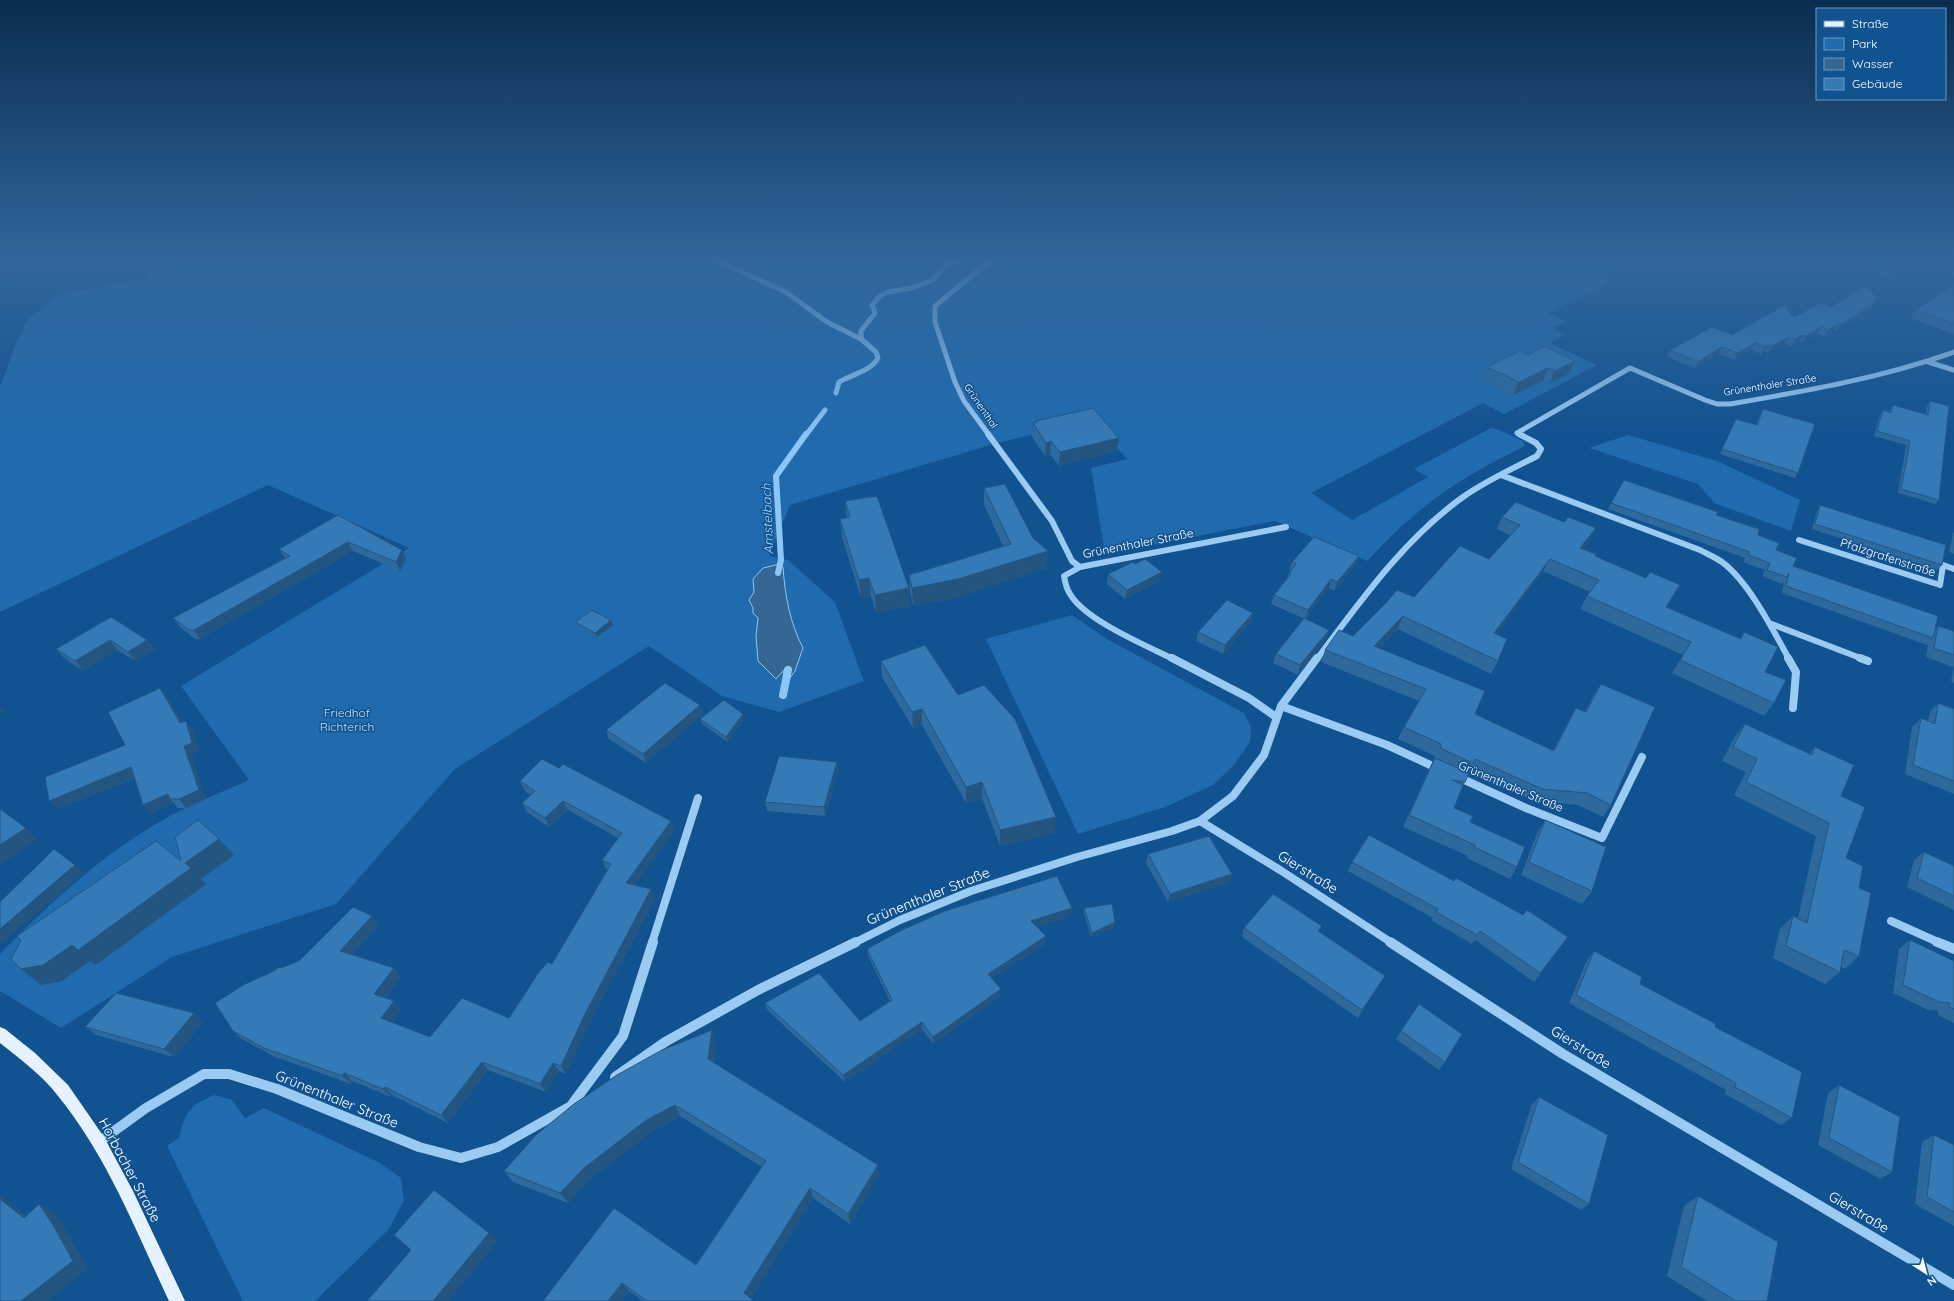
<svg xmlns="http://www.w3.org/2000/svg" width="1954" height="1301" font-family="Quicksand,sans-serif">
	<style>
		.green { fill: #1f6bad }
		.water { fill: #366693; stroke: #8cc6f6 }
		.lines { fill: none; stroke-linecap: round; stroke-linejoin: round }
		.stream-far2 { stroke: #8cc6f6; stroke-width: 5 }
		.stream-far1 { stroke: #8cc6f6; stroke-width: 6 }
		.stream { stroke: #8cc6f6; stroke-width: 8 }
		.minor-far3 { stroke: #9bcaf3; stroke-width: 5 }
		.minor-far2 { stroke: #9bcaf3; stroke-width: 6 }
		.minor-far1 { stroke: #9bcaf3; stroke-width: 8 }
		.minor { stroke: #9bcaf3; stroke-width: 10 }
		.major { fill: #e6f2ff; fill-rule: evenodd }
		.wall { fill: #2d699d }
		.shaded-wall { fill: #245580 }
		.building { fill: #347ab7; stroke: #245580 }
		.labels { text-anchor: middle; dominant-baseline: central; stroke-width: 3; stroke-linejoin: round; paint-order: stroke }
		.far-street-label { font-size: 10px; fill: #fff; stroke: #115290 }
		.street-label { font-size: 12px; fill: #fff; stroke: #115290 }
		.park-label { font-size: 12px; fill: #c2e2fd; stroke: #115290 }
		.water-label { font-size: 13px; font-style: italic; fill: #a7d3fa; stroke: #115290 }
		.near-street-label { font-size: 14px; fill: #fff; stroke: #115290 }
	</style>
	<rect width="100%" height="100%" fill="#115290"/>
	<path class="green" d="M157 258H1612L1606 285 1548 313 1566 321 1552 329 1565 335 1550 343 1597 365 1504 414 1483 403 1311 493 1352 520 1428 477 1414 469 1491 428 1499 430 1523 441 1525 446C1484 466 1445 488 1411 518 1395 531 1381 547 1367 561L1275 521 1105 554 1091 468 1127 459 1092 420 997 443 790 505 769 556 788 560 835 602 864 681 779 712 722 696 649 646 455 769 336 904 172 957 61 1028 0 991V954C49 904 100 856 161 821 188 805 220 793 249 780L181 686 409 548 268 485 0 612V387L17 341 28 319 60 294 146 278Z
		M1849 258H1901L1896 280 1855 267Z
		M1628 435 1717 461 1800 500 1791 531 1714 503 1698 484 1589 448Z
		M1072 615 1107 639 1244 713 1251 727 1250 742 1234 765 1213 785 1165 807 1078 834 986 639Z
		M215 1095 232 1100 245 1118 264 1108 380 1163 401 1178 404 1200 389 1229 315 1301H243L167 1146 179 1138C185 1112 189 1105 215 1095Z"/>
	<path class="water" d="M780 564 783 567C785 596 790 623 803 648L795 671 790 678H783L784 670 776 679 758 661 756 636 758 618 753 613V608L749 600 754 592 753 579 763 568Z"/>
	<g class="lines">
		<path class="stream-far2" d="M712 258 786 292 827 322 861 339
			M836 393 839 382C852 374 870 372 878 358L876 352 861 339V331L875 313 872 305 880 296 888 292 912 288 933 280 949 263 966 258
			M806 435 825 410"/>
		<path class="stream-far1" d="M778 573 781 560 776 476 806 434"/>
		<path class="stream" d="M783 695 788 670"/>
		<path class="minor-far3" d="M1928 362 1954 370
			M1517 433 1630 368 1705 400 1717 404H1730C1806 391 1881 378 1954 352
			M1517 433 1521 435
			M989 435 964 401 955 382 935 322V306L993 258"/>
		<path class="minor-far2" d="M988 434 1052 521 1072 561 1080 567
			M1501 475 1700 550C1707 554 1715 557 1722 562 1749 582 1773 630 1789 659
			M1799 540 1940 585 1943 565 1954 569
			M1769 623 1863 659
			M1173 659C1145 645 1085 620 1070 594 1066 588 1065 582 1064 576L1080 567 1286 527
			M1317 659C1360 602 1404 539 1463 497 1485 481 1512 469 1537 456L1541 449 1536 443 1519 434"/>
		<path class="minor-far1" d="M1172 658 1249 698 1276 717
			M1788 658 1796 672 1793 708
			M1860 658 1868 661
			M1281 706 1387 745 1439 769
			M1458 777 1526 808 1602 838 1642 757
			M1200 821 1280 870 1392 943
			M1891 921 1940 943
			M652 943 698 798
			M854 943 900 920 971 891 1077 857 1172 831 1200 821 1233 796 1264 755 1281 706 1317 658"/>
		<path class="minor" d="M1390 942 1563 1054 1954 1285
			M1937 942 1954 949
			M615 1077 665 1042 758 990 856 942
			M573 1103 623 1036 653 942
			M99 1142 146 1108 204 1074H229L277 1089 419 1147 461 1158 498 1147 578 1102"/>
		<path class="major" d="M0 1027 5 1029 35 1053 68 1085 104 1137 133 1191 185 1301H169C136 1231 107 1156 58 1096 42 1075 20 1059 0 1043Z"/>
	</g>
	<path class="wall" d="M1953 258H1954V276L1948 275Z
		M1954 285V334L1910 318 1915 310Z
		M1831 307 1871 310 1836 331 1834 330 1824 336 1817 334 1802 343 1799 341 1791 346 1784 343 1768 353 1765 351 1761 354 1751 349 1734 360 1718 354 1695 368 1667 357 1670 350 1732 335 1791 315 1795 317Z
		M1520 351 1570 373 1549 384 1543 381 1513 395 1482 380 1487 367Z
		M1930 401 1939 500 1935 504 1898 493 1906 445 1874 436 1880 415 1883 410 1889 412 1890 410 1893 405 1926 414 1927 406Z
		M1763 409 1798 473 1795 478 1720 454 1736 419 1756 425 1761 414Z
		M1036 421 1119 438 1117 451 1059 466 1050 454 1045 456 1032 437 1033 423H1036Z
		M984 488 1033 538 1047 568 959 597 913 606 910 593 909 575 1003 546 984 505Z
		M845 501 910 606 876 613 871 596 861 598 842 537 840 519 847 518Z
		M1611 503 1716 515 1758 535 1776 550 1793 566 1935 630 1938 626 1954 631V683L1951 681 1954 666 1953 667 1926 657 1928 644 1927 645 1782 593 1784 582 1782 584 1762 576 1765 570 1743 562 1745 558 1608 509Z
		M1820 505 1942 565 1937 570 1812 529 1817 511Z
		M338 515 406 559 400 571 353 551 200 639H195L180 627 173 618 285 558 279 549Z
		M1502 517 1590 541 1583 549 1595 556 1666 607 1740 639 1744 632 1765 672 1774 703 1764 716 1672 673 1683 655 1580 609 1587 596 1590 592 1543 571 1496 634 1498 661 1491 674 1398 629 1379 648 1475 714 1553 751 1569 720 1576 708 1585 712 1593 696 1601 684 1611 805 1603 817 1578 805 1535 801 1469 772 1468 773 1465 782 1454 808 1470 822 1517 867 1510 879 1467 858 1468 856 1403 827 1435 756 1398 739 1404 727 1419 701 1321 662 1325 650 1353 636 1414 597 1489 559 1510 535 1497 529Z
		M1954 532V554L1949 552 1953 533Z
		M1359 556 1356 564 1334 591 1329 588 1305 619 1271 604 1274 595 1287 578 1289 573 1290 571 1289 570 1292 562Z
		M1108 574 1160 581 1125 599 1107 584Z
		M111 617 147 640 155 649 136 661 117 650 83 671 64 658 56 649Z
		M575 622 613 625 597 637 577 626Z
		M1251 622 1223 654 1196 641 1198 632Z
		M1329 630 1326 639 1298 675 1273 663 1276 654Z
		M881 661 958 695 1055 833 1000 846 982 798 966 803 922 725 913 728 882 677Z
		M160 688 167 697 182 723 193 730 199 751 191 755 206 799 186 808H177L174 803 151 814 135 778 57 809 125 745Z
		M1938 703 1954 709V794L1905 774 1912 727 1921 718 1928 721 1930 712Z
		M700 705 703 714 646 763 609 739 606 730Z
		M743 714 744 718 728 742 702 724 700 719Z
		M1745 724 1809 754 1815 747 1841 796 1846 858 1859 888V956L1845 969 1841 967 1840 972 1825 984 1773 958 1780 929 1793 916 1798 918 1816 836 1734 795 1746 772 1722 761 1734 738Z
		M559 768 671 821 674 830 635 885 655 898 590 1022 566 1074 559 1071 546 1092 488 1070 448 1123 392 1095 391 1097 352 1081 351 1084 273 1056 242 1039 233 1031 281 968 299 961 372 916 379 925 352 954 394 968 401 977 385 998 394 1001 401 1010 391 1022 430 1037 509 1018 552 964 608 870 606 869 602 860 618 838 568 810 549 827 527 812 522 803 531 795 525 791 520 781Z
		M838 771 825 816 767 811 765 802Z
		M1545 820 1592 891 1582 904 1521 875 1537 833Z
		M1924 852 1954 866V910L1907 887 1914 860Z
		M1148 854 1232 874 1229 883 1168 902 1146 863Z
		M1352 862 1454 881 1568 937 1534 982 1475 940 1472 944 1431 920 1433 918 1348 871Z
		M1084 908 1114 927 1091 937 1084 913Z
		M1071 916 1036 927 1045 944 992 978 1001 989 1000 996 933 1044 922 1029 845 1082 767 1010 765 1003 860 1021 890 1001 868 956 867 949Z
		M1244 928 1319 932 1380 984 1358 1018 1242 937Z
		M1910 940 1954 961V1023L1938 1015V1011L1928 1010 1893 993 1899 949Z
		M1594 951 1640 984 1715 1027 1792 1118 1781 1125 1725 1094 1726 1090 1569 1003 1587 960Z
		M1419 1004 1445 1062 1439 1070 1396 1039Z
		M203 1022 174 1057 96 1035 85 1027Z
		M716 1042 714 1063 879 1175 850 1224 813 1198 751 1298 754 1301H642L629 1291 622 1301H543L696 1265 762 1167 680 1116 651 1132 592 1178 568 1203 513 1182 504 1171Z
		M1839 1085 1892 1172 1880 1179 1818 1145 1828 1093Z
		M1539 1097 1589 1204 1581 1210 1511 1169 1532 1104Z
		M1934 1135 1954 1145V1226L1915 1204 1922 1142Z
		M1698 1196 1767 1301H1707L1667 1276 1684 1206Z"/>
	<path class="shaded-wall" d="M30 258H51L0 280V271Z
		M1877 300 1871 310 1836 331 1840 325Z
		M1838 324 1834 330 1824 336 1828 330Z
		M1821 327 1817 334 1802 343 1806 336Z
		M1803 335 1799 341 1791 346 1795 339Z
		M1788 337 1784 343 1768 353 1772 346Z
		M1755 343 1751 349 1734 360 1738 353Z
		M1769 345 1765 351 1761 354 1765 347Z
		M1722 347 1718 354 1695 368 1698 362Z
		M1575 361 1570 373 1549 384 1555 371Z
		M1548 368 1543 381 1513 395 1519 382Z
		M1119 438 1117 451 1059 466 1060 452Z
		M1051 441 1050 454 1045 456 1046 443Z
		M1596 528 1590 541 1574 560 1580 548Z
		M348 542 353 551 200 639 194 630Z
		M402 550 406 559 400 571 396 562Z
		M1048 551 1047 568 959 597 913 606 912 588Z
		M1359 556 1356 564 1334 591 1337 582Z
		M1550 559 1543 571 1488 646 1494 633Z
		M1162 572 1160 581 1125 599 1127 590Z
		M869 578 871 596 861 598 859 580Z
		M1331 579 1329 588 1305 619 1308 610Z
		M909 588 910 606 876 613 875 595Z
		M1253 613 1251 622 1223 654 1225 645Z
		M1403 616 1398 629 1369 659 1374 646Z
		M611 620 613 625 597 637 595 633Z
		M1329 630 1326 639 1298 675 1300 665Z
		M110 640 117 650 83 671 75 661Z
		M147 640 155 649 136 661 128 652Z
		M160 688 167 697 187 732 180 723Z
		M700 705 703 714 646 763 643 754Z
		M0 707 5 712 0 715Z
		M922 709V725L913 728 912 712Z
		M743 714 744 718 728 742 726 737Z
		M186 721 193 730 199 751 191 755 206 799 186 808 179 799Z
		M837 762 838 771 825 816 824 807Z
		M131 767 139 776 57 809 49 801Z
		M982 782V798L966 803V787Z
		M168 794 170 799 174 803 151 814 143 805Z
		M563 801 568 810 549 827 545 818Z
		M1056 817 1055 833 1000 846V830Z
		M671 821 674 830 630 892 626 883Z
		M26 828 38 839 0 865V845Z
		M219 839 234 855 201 879 206 884 96 965 90 961 62 981 41 985 21 969 72 945Z
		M75 865 84 873 0 945V929Z
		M1232 874 1229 883 1168 902 1170 894Z
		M651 889 655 898 590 1022 566 1074 561 1066 585 1014Z
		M1072 908 1071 916 1030 929 1031 921Z
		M372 916 379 925 347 959 340 951Z
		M1115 922 1114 927 1091 937 1092 933Z
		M1046 936 1045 944 988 981V974Z
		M394 968 401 977 381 1003 374 994Z
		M1385 976 1380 984 1358 1018 1362 1010Z
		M1001 989 1000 996 933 1044V1037Z
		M394 1001 401 1010 388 1027 381 1018Z
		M194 1013 203 1022 174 1057 164 1049Z
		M922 1022V1029L845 1082 843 1075Z
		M712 1030 716 1042 713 1071 708 1059Z
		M482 1062 488 1070 448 1123 441 1115Z
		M553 1063 559 1071 546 1092 540 1084Z
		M344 1073 352 1081 351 1084 343 1076Z
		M385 1087 392 1095 391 1097 383 1089Z
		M675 1105 680 1116 651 1132 592 1178 568 1203 560 1193 584 1168 645 1121Z
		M878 1165 879 1175 850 1224 848 1214Z
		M810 1188 813 1198 749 1301 744 1293Z
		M0 1195 39 1226 24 1218 0 1199Z
		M39 1204 55 1213 68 1233 88 1269 47 1301H21Z
		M489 1233 498 1241 449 1301H433Z
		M622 1283 629 1291 622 1301H608Z"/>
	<path class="building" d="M0 258H30L0 271Z
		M1868 285 1877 300 1873 302 1875 303 1840 325 1838 324 1828 330 1821 327 1806 336 1803 335 1795 339 1788 337 1772 346 1769 345 1765 347 1755 343 1738 353 1722 347 1698 362 1670 350 1712 327 1732 335 1785 305 1791 315 1795 317 1820 303 1831 307Z
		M1954 285V324L1915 310Z
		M1545 346 1575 361 1555 371 1548 368 1519 382 1487 367 1520 351 1528 355Z
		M1930 401 1949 406 1939 500 1901 489 1910 441 1877 431 1883 410 1891 413 1893 405 1928 415Z
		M1093 408 1119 438 1060 452 1051 441 1046 443 1033 423 1037 422 1036 421Z
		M1763 409 1815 424 1798 473 1722 449 1736 419 1757 425Z
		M1624 480 1718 512 1716 515 1759 529 1758 535 1779 543 1776 550 1797 558 1793 566 1938 616 1933 638 1786 586 1789 573 1787 577 1767 570 1770 563 1748 555 1750 552 1611 503Z
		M1005 484 1033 538 1048 551 958 579 912 588 909 575 1011 544 984 488Z
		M877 496 909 588 875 595 869 578 859 580 840 519 850 517 845 501Z
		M1516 502 1564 522 1568 517 1596 528 1580 548 1596 554 1595 556 1646 578 1650 572 1680 585 1666 607 1741 639 1744 632 1778 647 1765 672 1786 680 1774 703 1680 660 1691 642 1587 596 1599 580 1550 559 1494 633 1507 639 1498 661 1403 616 1374 646 1485 691 1475 714 1554 751 1576 708 1586 712 1601 684 1655 707 1611 805 1587 793 1542 789 1475 759 1473 763 1440 748 1441 744 1404 727 1426 689 1325 650 1339 630 1353 636 1385 604 1397 590 1414 597 1460 546 1489 559 1520 525 1502 517Z
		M1820 505 1946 545 1942 565 1815 524Z
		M338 515 402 550 396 562 348 542 194 630H189L173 618 290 556 279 549Z
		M1314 537 1359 556 1337 582 1331 579 1308 610 1274 595 1291 574 1289 573 1296 564 1292 562Z
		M1145 559 1162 572 1127 590 1108 574 1133 562 1135 564Z
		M1227 600 1253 613 1225 645 1198 632Z
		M592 610 611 620 595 633 575 622Z
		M111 617 147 640 128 652 110 640 75 661 56 649Z
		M1304 618 1329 630 1300 665 1276 654Z
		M1938 626 1954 631V655L1934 648Z
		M925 645 958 695 984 685 1015 719 1056 817 1000 830 982 782 966 787 922 709 912 712 881 661Z
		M665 683 700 705 643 754 606 730Z
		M160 688 180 723 186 721 192 743 184 746 199 790 179 799H170L168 794 143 805 131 767 49 801 45 777 125 745 108 712Z
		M724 700 743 714 726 737 700 719Z
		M1938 703 1954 709V781L1913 765 1921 718 1935 724Z
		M1745 724 1812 755 1815 747 1854 765 1841 796 1865 807 1846 858 1863 866 1859 888 1871 893 1859 956 1844 950 1840 972 1786 946 1793 916 1807 923 1829 823 1746 782 1757 759 1733 747Z
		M779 756 837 762 824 807 765 802Z
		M1435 758 1469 773 1465 782 1452 780 1463 785 1454 808 1473 816 1470 822 1525 847 1517 867 1474 847 1475 845 1409 815Z
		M542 759 559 768 563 764 671 821 626 883 651 889 585 1014 561 1066 553 1063 540 1084 482 1062 441 1115 385 1087 383 1089 344 1073 343 1076 264 1048 233 1031 215 1003 243 985 274 971 279 967 281 968 299 961 353 907 372 916 340 951 394 968 374 994 394 1001 381 1018 430 1037 462 998 509 1018 539 972 548 962 552 964 611 864 602 860 622 833 563 801 545 818 522 803 535 791 520 781Z
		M0 809 26 828 0 845Z
		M198 820 219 839 185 863 191 868 78 950 72 945 43 965 21 969 11 959 21 940 17 936 156 841 181 861 175 837Z
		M1545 820 1606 847 1592 891 1529 862Z
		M1369 835 1454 881 1456 878 1523 915 1527 910 1568 937 1540 973 1480 931 1477 935 1436 912 1438 909 1352 862Z
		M1209 836 1232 874 1170 894 1148 854Z
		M54 849 75 865 0 929V902Z
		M1924 852 1954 866V896L1917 878Z
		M1057 876 1072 908 1031 921 1046 936 988 974 1001 989 933 1037 922 1022 843 1075 765 1003 819 973 860 1021 892 1000 867 949 902 930 945 911Z
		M1273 894 1322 926 1318 931 1385 976 1362 1010 1244 928Z
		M1112 904 1115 922 1092 933 1084 908Z
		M1910 940 1954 961V1009L1949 1007 1950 1003 1939 1002 1903 985Z
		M1594 951 1642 977 1640 984 1716 1024 1715 1027 1802 1072 1792 1118 1735 1087 1736 1083 1576 995Z
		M116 993 194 1013 164 1049 85 1027Z
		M1419 1004 1462 1034 1445 1062 1401 1031Z
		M712 1030 708 1059 878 1165 848 1214 810 1188 744 1293 754 1301H647L622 1283 608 1301H543L614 1208 696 1265 766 1161 675 1105 645 1121 584 1168 560 1193 504 1171 536 1135 574 1104 617 1075 662 1050Z
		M1839 1085 1900 1117 1892 1172 1829 1138Z
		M1539 1097 1608 1135 1589 1204 1518 1162Z
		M1934 1135 1954 1145V1212L1927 1197Z
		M434 1190 489 1233 433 1301H367L411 1250 394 1235Z
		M1698 1196 1778 1242 1767 1301H1736L1681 1267Z
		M0 1199 24 1218 39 1204 53 1225 73 1261 21 1301H0Z"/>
	<linearGradient id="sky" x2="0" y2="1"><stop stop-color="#092d4f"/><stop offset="0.59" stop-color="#32669c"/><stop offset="1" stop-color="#32669c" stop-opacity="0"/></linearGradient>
	<rect width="1954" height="440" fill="url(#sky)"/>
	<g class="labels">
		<g class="far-street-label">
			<text transform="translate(1770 385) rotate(-9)">Grünenthaler Straße</text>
			<text transform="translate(981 406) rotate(56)">Grünenthal</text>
		</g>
		<g class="street-label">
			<text transform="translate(1138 543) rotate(-11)">Grünenthaler Straße</text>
			<text transform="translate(1888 557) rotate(18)">Pfalzgrafenstraße</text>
			<text transform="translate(1511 786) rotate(23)">Grünenthaler Straße</text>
		</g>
		<g class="park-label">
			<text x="347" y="712">Friedhof<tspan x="347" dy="14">Richterich</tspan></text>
		</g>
		<g class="water-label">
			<text transform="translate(767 519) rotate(-92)">Amstelbach</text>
		</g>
		<g class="near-street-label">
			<text transform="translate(1308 872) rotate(32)">Gierstraße</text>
			<text transform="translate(928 896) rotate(-22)">Grünenthaler Straße</text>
			<text transform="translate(1581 1047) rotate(32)">Gierstraße</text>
			<text transform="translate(337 1099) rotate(22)">Grünenthaler Straße</text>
			<text transform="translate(130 1170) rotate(62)">Horbacher Straße</text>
			<text transform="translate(1859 1212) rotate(31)">Gierstraße</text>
		</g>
	</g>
	<rect x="1816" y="8" width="130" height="92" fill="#115290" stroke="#7097bc"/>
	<rect x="1824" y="21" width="20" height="6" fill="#e6f2ff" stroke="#7097bc"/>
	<text x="1852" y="28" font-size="12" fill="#ffffff">Straße</text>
	<rect x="1824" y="38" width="20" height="12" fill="#1f6bad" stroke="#7097bc"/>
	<text x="1852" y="48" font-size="12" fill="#ffffff">Park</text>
	<rect x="1824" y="58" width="20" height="12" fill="#366693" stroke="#7097bc"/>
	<text x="1852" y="68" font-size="12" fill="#ffffff">Wasser</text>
	<rect x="1824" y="78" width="20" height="12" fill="#347ab7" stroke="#7097bc"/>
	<text x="1852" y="88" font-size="12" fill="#ffffff">Gebäude</text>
	<g transform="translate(1926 1273) rotate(144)" stroke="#115290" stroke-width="3" paint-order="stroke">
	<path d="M0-3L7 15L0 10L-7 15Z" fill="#ffffff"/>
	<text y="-6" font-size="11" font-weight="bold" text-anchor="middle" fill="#ffffff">N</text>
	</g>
</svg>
